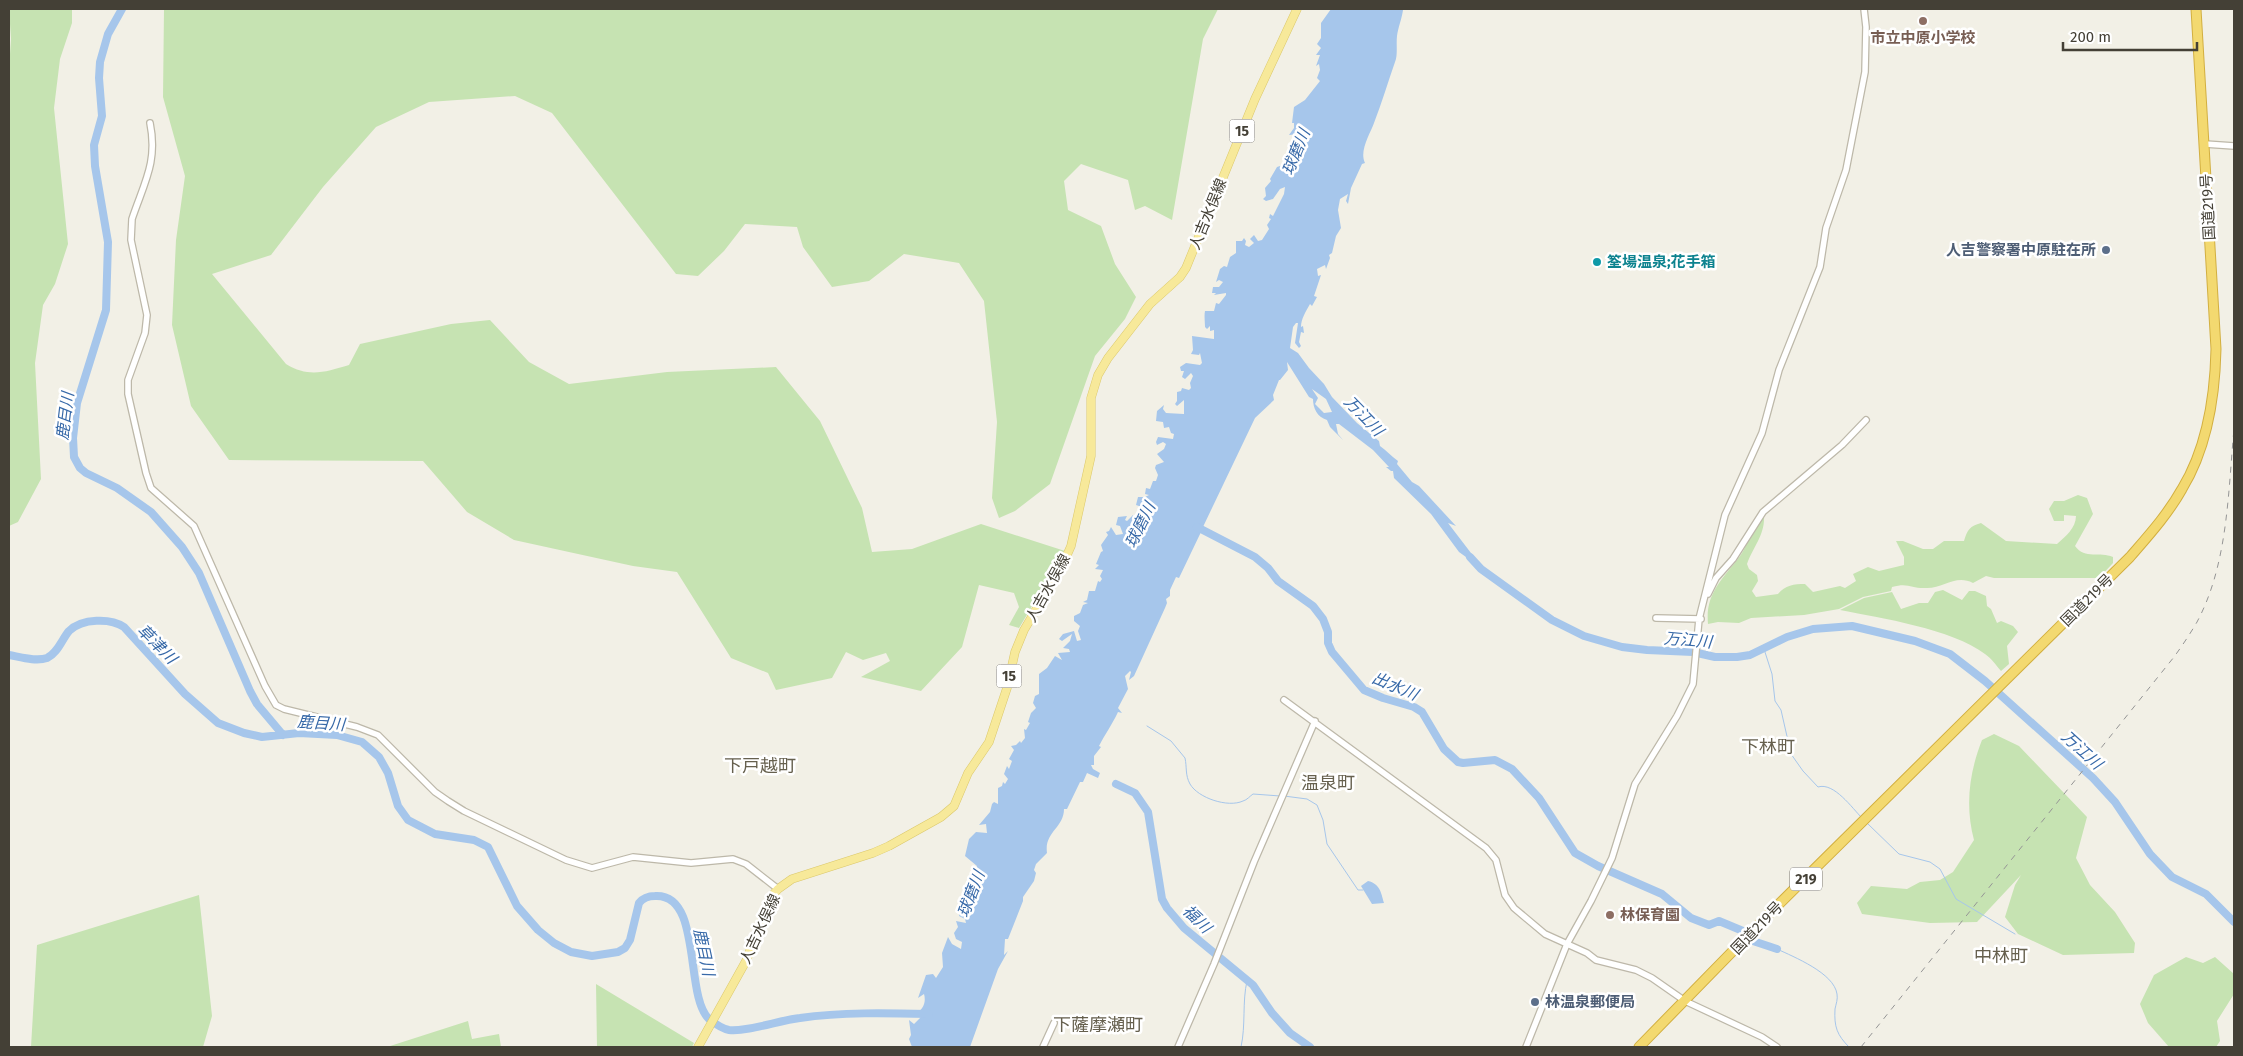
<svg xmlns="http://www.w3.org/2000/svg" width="2243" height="1056" font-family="'Fira Sans','Noto Sans JP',sans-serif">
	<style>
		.green { fill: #c6e3b2 }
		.water { fill: #a6c6eb; fill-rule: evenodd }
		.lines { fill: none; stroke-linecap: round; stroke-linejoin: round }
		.stream { stroke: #a6c6eb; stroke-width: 1 }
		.river { stroke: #a6c6eb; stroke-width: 8 }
		.minor-casing { stroke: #bdb8a9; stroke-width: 8 }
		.major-casing { stroke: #dbc86b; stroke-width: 9 }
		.highway-casing { stroke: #d2af40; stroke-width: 11 }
		.minor { stroke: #fff; stroke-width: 5.5 }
		.major { stroke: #f7e99a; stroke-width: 8 }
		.highway { stroke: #f3d970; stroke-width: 9 }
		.rail { stroke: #959595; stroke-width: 1; stroke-dasharray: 6 6; stroke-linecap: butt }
		.education-dot { fill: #8d6e63; stroke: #fff; stroke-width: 2 }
		.service-dot { fill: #5c6f8a; stroke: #fff; stroke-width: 2 }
		.culture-dot { fill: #0f9aa8; stroke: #fff; stroke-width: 2 }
		.labels { text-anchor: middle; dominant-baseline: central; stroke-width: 5; stroke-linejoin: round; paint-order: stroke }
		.shield { fill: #fff; stroke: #7c7972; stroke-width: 1 }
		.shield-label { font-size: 14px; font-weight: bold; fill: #444036 }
		.education-label { font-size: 15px; font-weight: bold; fill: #785e54; stroke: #fff }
		.street-label { font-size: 15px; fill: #444036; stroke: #fff }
		.service-label { font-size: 15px; font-weight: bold; fill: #4e5e75; stroke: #fff; text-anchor: end }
		.culture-label { font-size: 15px; font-weight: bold; fill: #0d838f; stroke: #fff; text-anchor: start }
		.water-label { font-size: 16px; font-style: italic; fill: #3769a8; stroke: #fff }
		.quarter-label { font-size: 18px; fill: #66604e; stroke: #fff }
	</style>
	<rect width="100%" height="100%" fill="#f2f0e6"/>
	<path class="green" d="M9 9H72V23L60 59 54 108 68 244 55 284 43 305 35 363 41 479 18 522 9 526V69L11 39Z
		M164 9H1218L1203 39 1172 220 1145 206 1135 210 1128 180 1081 164 1064 181 1068 210 1101 226 1115 264 1136 297 1125 319 1095 356 1050 484 1015 511 999 518 992 498 997 422 984 301 959 263 904 254 869 281 832 287 803 247 797 227 745 224 724 251 698 276 676 274 552 113 515 96 429 102 376 127 323 187 271 255 212 274 286 364C309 378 325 372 349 365L360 344 451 324 490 320 529 362 569 384 667 372 776 367 820 421 862 508 872 552 912 549 981 524 1065 551 1019 628 1009 625 1019 607 1014 593 979 585 962 647 921 691 861 677 890 661 886 653 863 660 846 652 832 678 776 690 768 673 731 658 677 572 633 566 514 540 467 512 423 461 229 460 191 406 172 325 176 240 185 176 163 97Z
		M2078 495 2087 498 2093 514 2075 546C2085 560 2100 551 2113 557V563L2099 578H1994L1986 576 1973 583C1956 574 1944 588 1927 588 1911 589 1909 582 1892 587L1891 591 1863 597 1839 609 1804 615 1751 618 1739 623 1718 622 1708 624C1705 593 1723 579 1740 556 1749 544 1752 524 1764 516 1765 535 1753 547 1747 564L1749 569 1757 575 1758 581 1752 591 1756 597 1778 594C1785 585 1794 584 1805 584L1813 592 1840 586 1845 588 1856 581 1853 574 1868 567 1879 571 1904 565V557L1896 541H1903L1923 549H1933L1944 541H1964C1967 530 1970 526 1981 523L2006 541 2057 544C2065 537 2076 528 2076 516L2064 515V521H2054L2049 509 2054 501H2064Z
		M1943 590 1962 600 1969 591H1975L1986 596 1987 606 1991 609 1997 623 2001 621 2013 626 2018 632 2007 646 2009 664 2001 671C1996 665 1991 658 1985 654 1952 629 1881 618 1840 610L1864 598 1892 592 1901 609 1919 603H1928L1935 592Z
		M1994 734 2019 746 2087 817 2076 858 2090 885 2115 912 2135 943 2134 953 2063 955 2018 934 2005 917 2015 885 2021 875 1977 922 1930 923 1862 914 1857 903 1871 886 1907 889 1920 882 1940 880 1953 872 1974 840C1965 806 1969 773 1982 740Z
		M199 895 212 1016 203 1047H31L37 945Z
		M2186 957 2203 963 2215 957 2234 974V994L2217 1021 2220 1041 2216 1047H2169L2148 1023 2140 1004 2154 975Z
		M596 984 694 1043 692 1047H597Z
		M468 1021 472 1039 499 1034 501 1047H387Z"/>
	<path class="water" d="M1331 9 1403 10C1402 18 1398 28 1397 36 1396 44 1398 55 1395 62 1388 82 1382 102 1374 123 1370 134 1359 151 1365 163L1362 164 1351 188 1348 204 1346 201 1348 194 1340 199 1338 210 1341 228 1336 236 1332 253 1329 255 1330 258 1326 269 1325 265 1317 269 1318 276 1321 275 1314 296 1317 297 1312 306 1310 304C1306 311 1301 319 1301 327L1303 326 1304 333 1301 332 1299 342 1301 346 1299 348 1295 343 1298 323H1296L1293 327 1290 348 1298 353 1309 368 1324 384 1332 397 1357 423 1379 441 1380 446C1387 451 1391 456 1398 461L1397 464 1412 482 1419 486 1456 526 1448 523 1484 570 1459 552 1431 514 1394 478 1393 471H1391L1386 467H1389L1373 450 1339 424H1336L1338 434 1343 440 1330 427 1327 420C1317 417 1313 408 1313 399L1309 397 1287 362 1288 370 1280 380H1279L1273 395 1274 400 1255 418 1202 529 1206 531 1205 533 1201 532 1179 578 1176 577 1170 590V596L1166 599 1167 603 1165 608 1134 676 1129 680 1131 672 1130 671 1125 676 1128 689 1118 708 1122 713 1118 712C1112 725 1105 734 1099 746L1101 747 1094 756V765H1091L1093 769 1100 773 1098 778 1087 773 1083 782H1080L1067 809H1064C1064 828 1044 832 1047 853L1036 864 1034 870 1036 873 1034 881 1023 897V901L1008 939H1005L1004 955 1008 951 998 969 970 1047H912L909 1039 911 1035 909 1020 914 1024 921 1017 918 1012C924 1008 926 1001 924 994L918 998 926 975 933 974 936 978 943 967 942 953 948 937 952 944 961 949 962 942 956 939 954 933 958 927 956 921 966 923 965 919 959 916 960 910 969 896 978 895 977 891H974V881H978V877H975L977 866 965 856 969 839 976 832 987 833 986 824 979 825 990 812 992 804 994 802 998 804V788L1002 786 1003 782 1005 784 1008 779 1004 774 1007 766 1009 769 1012 761 1009 759 1014 750 1011 746 1016 745 1020 741 1021 743 1025 738 1024 729 1026 730 1030 723 1028 722 1031 713 1036 708 1033 703 1035 696 1039 694V674L1047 668 1055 656 1062 660 1058 653 1070 652 1069 649 1063 648 1070 641 1072 634 1062 641 1059 639 1063 634 1074 631 1077 641 1081 640 1078 631 1080 626 1074 621V616L1080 613 1083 605 1088 603 1083 602 1087 600 1089 591H1095L1098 581 1100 582 1102 579 1100 576 1103 570 1095 569 1099 565 1096 564 1101 552 1103 551 1101 545 1108 535 1106 532 1109 531 1111 527 1116 535 1123 534 1120 526 1116 525 1118 517 1127 516 1125 520 1127 521 1133 515 1135 517 1138 512 1142 514V507L1136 505 1138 497H1145L1149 495 1145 494 1146 488 1150 489 1153 481H1156L1158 475 1155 468 1156 465 1164 462 1157 454 1164 449 1166 444 1163 442 1157 445 1156 442 1158 437 1173 439 1174 434 1171 433 1169 427 1164 428 1163 422 1156 421 1157 411 1164 405 1163 409 1166 413 1184 414V400L1177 406 1175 404 1177 401V392L1181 391 1182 388 1189 390 1191 388 1190 383 1193 376 1191 373 1185 379 1182 377 1184 371H1181L1180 367 1186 363 1200 365 1202 363 1200 353 1199 355 1191 354 1193 350 1192 336 1214 339V330L1210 331V326L1207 329 1205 327C1205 322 1204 316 1205 311H1214L1216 303 1219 304 1226 295V293L1214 295 1216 293H1212L1213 287H1219L1223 282 1219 280 1216 282 1220 269 1224 266 1227 267 1230 257 1236 253V241H1242L1244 238 1246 241 1245 245 1249 247 1254 243 1250 239 1254 235 1258 241 1262 240 1269 229 1267 225 1271 219 1269 218 1270 214 1273 216 1284 194 1285 187 1280 189 1273 199 1266 201 1263 199 1266 196 1265 188 1271 181 1270 179 1277 167 1283 165 1288 154 1289 143 1291 147 1297 144 1299 134 1289 135 1294 128V123H1292L1294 107 1305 100 1320 81 1317 78 1320 70 1319 64 1316 66 1320 55H1316L1321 48 1317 44 1321 38V23ZM1312 389 1326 399 1332 412 1324 413 1315 404 1318 398Z
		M1368 881C1380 884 1381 892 1384 903L1372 904 1361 886Z"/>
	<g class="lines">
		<path class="stream" d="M1764 649 1772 674 1775 701 1781 710 1791 754 1803 771 1818 787C1834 782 1852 808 1862 818
			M1147 726 1171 741 1185 758C1187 767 1185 775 1190 784 1198 798 1228 808 1243 801 1247 800 1250 796 1253 794L1280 796
			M1284 796 1307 799 1317 805 1323 820 1327 844 1358 890H1363
			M1867 823 1899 854 1930 862 1940 869 1956 899 2015 934
			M1777 949C1794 957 1834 973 1837 994 1838 999 1836 1004 1835 1009 1834 1027 1837 1035 1849 1047
			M1241 1047C1246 1025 1242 1002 1247 981"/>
		<path class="river" d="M122 9 108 34 100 62 99 78 102 116 94 145 95 166 108 242 106 310 77 403 73 438 74 457 80 468 86 473 117 488 151 512 182 547 199 573 250 691 257 704 283 735
			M1197 527 1255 557 1268 568 1278 581 1313 606 1323 619 1328 632V643L1332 652 1364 690 1383 698 1414 707 1422 712 1444 749 1458 762 1463 763 1495 760 1512 769 1539 798 1575 853 1598 866 1662 894 1691 918 1709 925 1719 921 1743 931 1750 940 1777 949
			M1470 557 1481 569 1552 620 1584 636 1622 647 1647 650 1693 652 1715 657H1737L1750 655 1787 637 1813 629 1852 626 1915 641 1950 654 1985 681 2093 778 2115 802 2150 854 2172 877 2206 894 2234 922
			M9 655C20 657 36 662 47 658 58 653 62 639 69 631 82 618 111 618 124 627L185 694 218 723 244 733 262 737 299 733 337 735 362 742 379 757 388 773 398 806 408 820 435 834 474 840 488 847 517 906 538 930 554 943 571 952 592 956 618 952 625 948 630 940 639 903C643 898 648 896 655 896 703 893 684 996 709 1019 714 1023 723 1029 729 1030 748 1032 780 1020 800 1018 842 1012 886 1013 929 1014
			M1116 784 1135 793 1148 812 1162 899 1167 908 1184 928 1253 985 1272 1013 1290 1033 1310 1047"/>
		<g class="minor-casing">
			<path id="minor" d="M150 123C158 162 144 183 132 219L131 240 147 315 145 333 128 380V394L146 473 151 488 194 526 265 686 276 705 284 709 357 727 378 735 435 792 448 801 464 811 566 860 592 868 633 857 691 863 733 859 746 864 778 889
				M2205 144 2234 146
				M1708 594 1716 578 1733 559 1763 512 1842 445 1866 420
				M1656 618 1701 619
				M1284 700 1486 848 1496 860 1505 895 1514 908 1545 934 1587 953 1596 960 1636 970 1652 978 1685 1001 1762 1037 1777 1047
				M1043 1047 1054 1023
				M1178 1047 1214 964 1254 862 1315 721
				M1526 1047 1567 944 1591 901 1612 858 1635 784 1677 716 1693 684 1699 619 1725 515 1762 433 1779 370 1820 267 1826 228 1846 170 1865 72 1866 27 1864 9"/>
		</g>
		<g class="major-casing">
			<path id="major" d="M698 1047 746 961 771 897 778 889 792 879 873 853 889 846 941 817 954 806 968 773 989 742 1007 688 1015 652 1024 630 1063 564 1071 546 1091 456V398L1098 375 1108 358 1150 304 1180 277 1186 268 1255 99 1297 9"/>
		</g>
		<g class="highway-casing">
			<path id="highway" d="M1639 1047 1771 912 2130 557C2149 535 2168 514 2182 489 2207 448 2215 396 2216 349L2196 9"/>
		</g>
		<use href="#minor" class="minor"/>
		<use href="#major" class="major"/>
		<use href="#highway" class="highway"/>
		<path class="rail" d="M1861 1047 2174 657C2182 646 2190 634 2197 622 2228 564 2228 493 2234 429"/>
	</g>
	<g class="education-dot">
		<circle cx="1923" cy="21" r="5"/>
		<circle cx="1610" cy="915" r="5"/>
	</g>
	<g class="service-dot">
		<circle cx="2106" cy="250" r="5"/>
		<circle cx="1535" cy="1002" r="5"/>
	</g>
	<circle class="culture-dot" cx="1597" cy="262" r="5"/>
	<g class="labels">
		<g class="shield">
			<rect x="1229.5" y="119.5" width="25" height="23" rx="4"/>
			<rect x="996.5" y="664.5" width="25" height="23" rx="4"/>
			<rect x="1790" y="867.5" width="32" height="23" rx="4"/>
		</g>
		<g class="shield-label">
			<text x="1242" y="131">15</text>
			<text x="1009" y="676">15</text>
			<text x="1806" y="879">219</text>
		</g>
		<g class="education-label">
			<text x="1923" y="38">市立中原小学校</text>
			<text x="1620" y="915" text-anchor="start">林保育園</text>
		</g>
		<g class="street-label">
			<text transform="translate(2208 207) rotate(-93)">国道219号</text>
			<text transform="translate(1208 214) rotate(-68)">人吉水俣線</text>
			<text transform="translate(1048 588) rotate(-61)">人吉水俣線</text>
			<text transform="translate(2087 600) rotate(-45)">国道219号</text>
			<text transform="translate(1757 928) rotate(-46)">国道219号</text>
			<text transform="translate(760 929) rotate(-65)">人吉水俣線</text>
		</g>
		<g class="service-label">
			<text x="2096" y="250">人吉警察署中原駐在所</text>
			<text x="1545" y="1002" text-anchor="start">林温泉郵便局</text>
		</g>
		<g class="culture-label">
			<text x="1607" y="262">筌場温泉;花手箱</text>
		</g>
		<g class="water-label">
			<text transform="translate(1296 152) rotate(-68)">球磨川</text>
			<text transform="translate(65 416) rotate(-83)">鹿目川</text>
			<text transform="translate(1364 416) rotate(46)">万江川</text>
			<text transform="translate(1140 525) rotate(-64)">球磨川</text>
			<text transform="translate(1688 640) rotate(5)">万江川</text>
			<text transform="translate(157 644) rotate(45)">草津川</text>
			<text transform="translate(1395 686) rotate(23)">出水川</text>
			<text transform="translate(321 723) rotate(4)">鹿目川</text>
			<text transform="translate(2082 750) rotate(42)">万江川</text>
			<text transform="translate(971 894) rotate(-69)">球磨川</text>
			<text transform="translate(1197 919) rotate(44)">福川</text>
			<text transform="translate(704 952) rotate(78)">鹿目川</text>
		</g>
		<g class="quarter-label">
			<text x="1768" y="747">下林町</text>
			<text x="760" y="766">下戸越町</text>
			<text x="1328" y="783">温泉町</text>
			<text x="2001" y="956">中林町</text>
			<text x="1098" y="1025">下薩摩瀬町</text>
		</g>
	</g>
	<rect width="2243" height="1056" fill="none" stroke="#444036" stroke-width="20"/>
	<path d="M2063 42v8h134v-8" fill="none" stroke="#444036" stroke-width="2.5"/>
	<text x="2070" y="42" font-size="15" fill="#444036" stroke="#ffffff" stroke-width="4" paint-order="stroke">200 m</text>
</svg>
